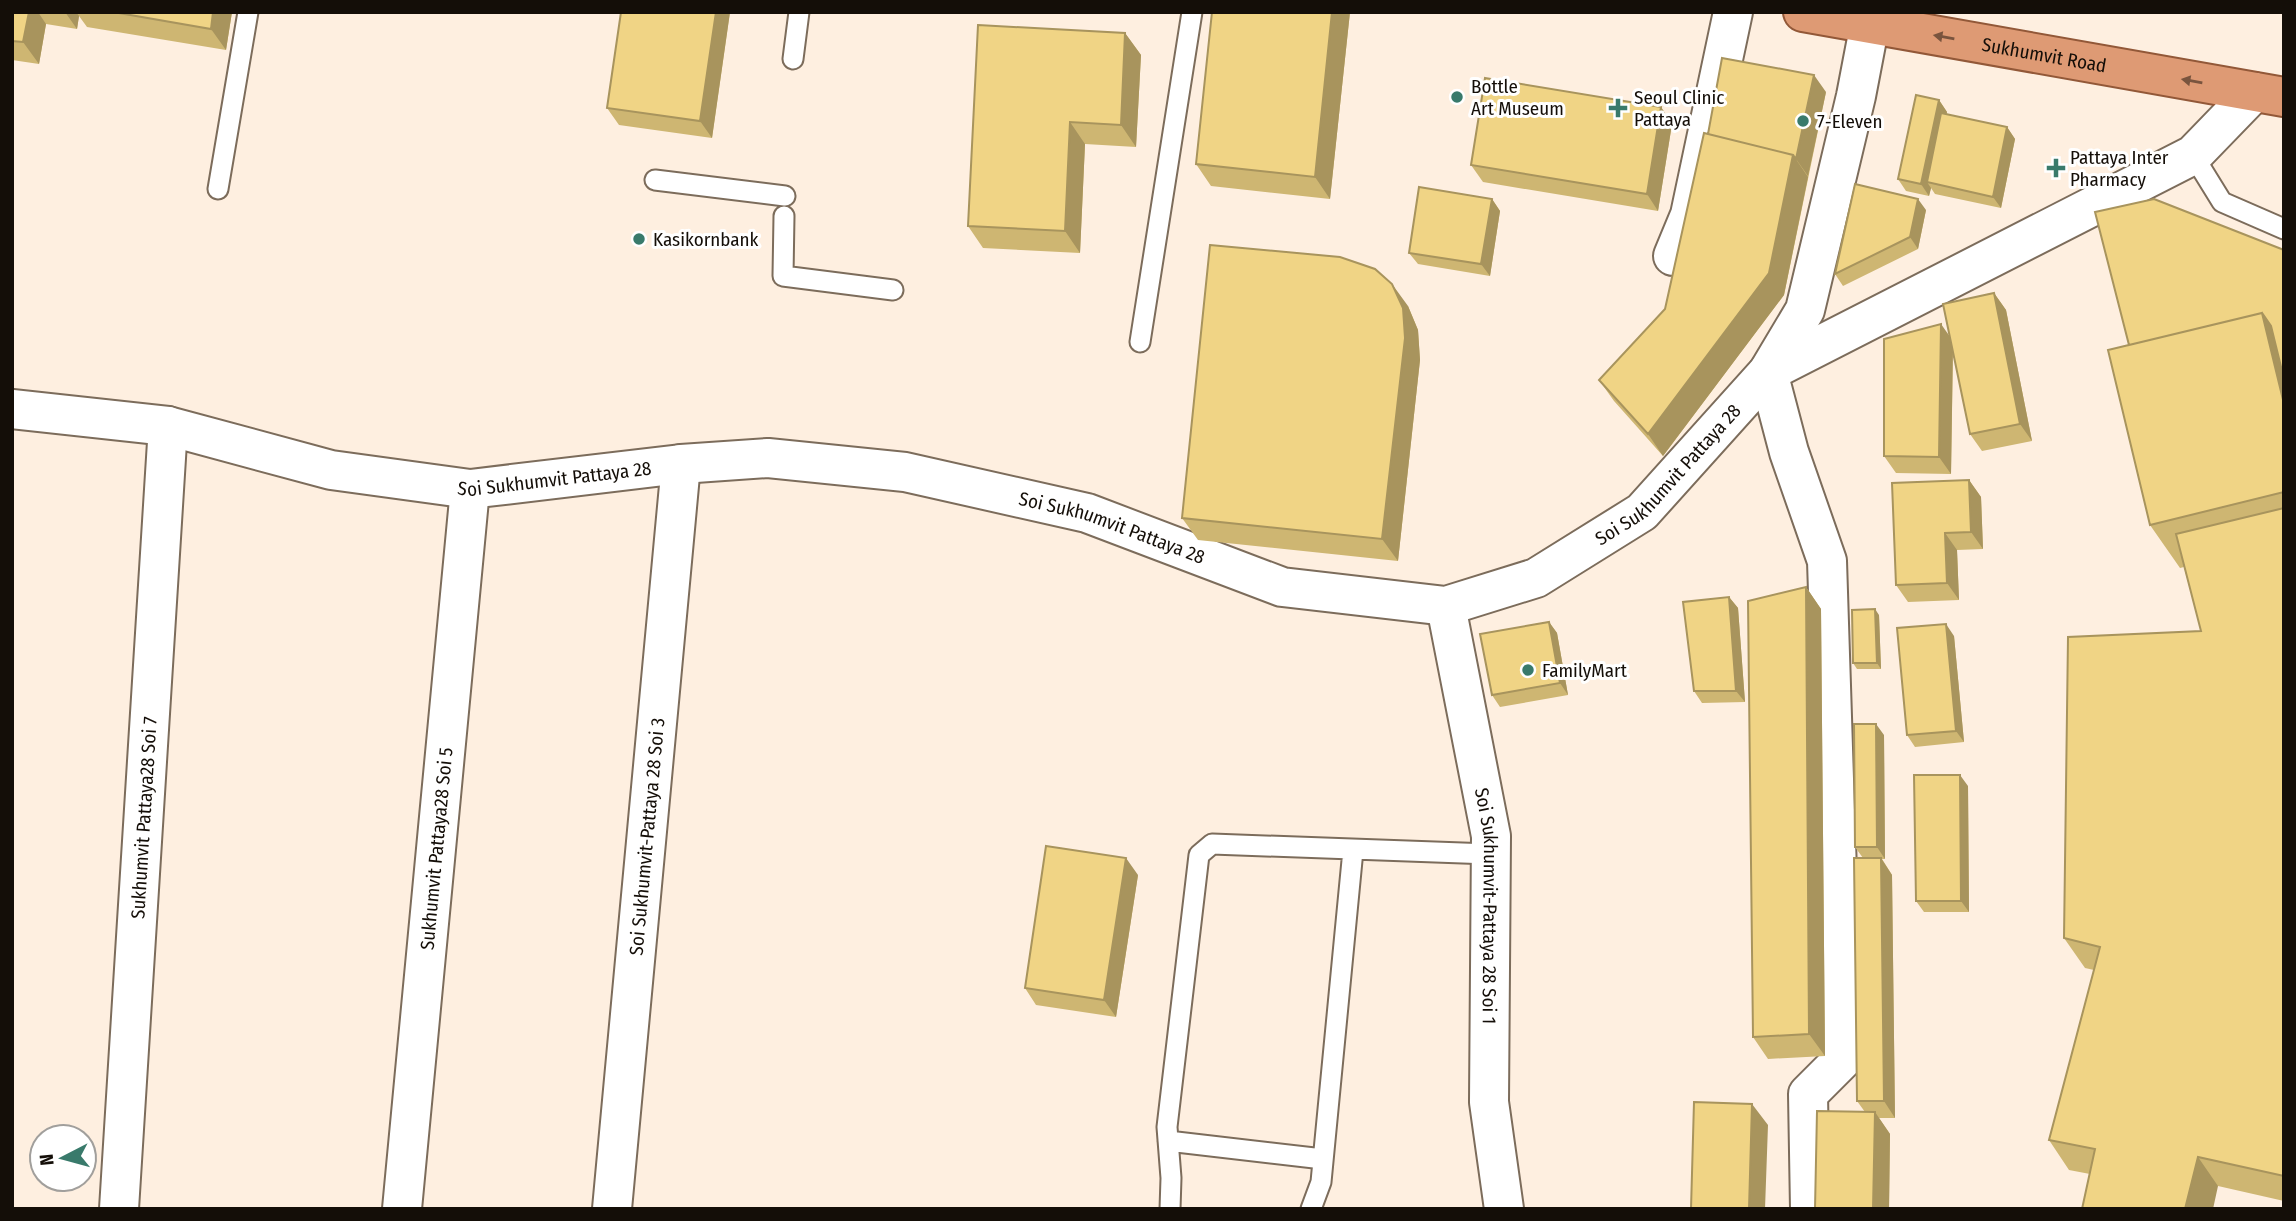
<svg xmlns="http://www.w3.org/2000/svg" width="2296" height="1221" font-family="'Fira Sans Condensed',sans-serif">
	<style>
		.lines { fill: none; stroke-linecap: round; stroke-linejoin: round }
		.service-casing { stroke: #7c6c5b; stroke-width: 23 }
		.minor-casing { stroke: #7c6c5b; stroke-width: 42 }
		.trunk-casing { stroke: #925838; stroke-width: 42 }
		.service { stroke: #fff; stroke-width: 19 }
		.minor { stroke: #fff; stroke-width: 38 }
		.trunk { stroke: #de9a74; stroke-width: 38 }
		.wall { fill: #ceb672 }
		.shaded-wall { fill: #a8945d }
		.building { fill: #f0d485; stroke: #a8945d; stroke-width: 2 }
		.oneway { fill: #79543e }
		.poi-dot { fill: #397a6b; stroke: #fff; stroke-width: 2.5 }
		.labels { text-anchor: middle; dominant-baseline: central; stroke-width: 6; stroke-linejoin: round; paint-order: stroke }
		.street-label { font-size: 19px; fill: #140e08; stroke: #fff }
		.poi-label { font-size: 19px; fill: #140e08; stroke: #fff; text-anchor: start }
	</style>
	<rect width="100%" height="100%" fill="#feefe0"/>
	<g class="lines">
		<g class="service-casing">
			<path id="service" d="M793 59 799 12
				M2193 155 2222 202 2284 229
				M655 180 785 196
				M218 189 248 12
				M784 216 783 276 893 290
				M1140 342 1192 12
				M1168 1141 1323 1159
				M1170 1209 1171 1178 1167 1127 1199 855 1212 844 1490 854
				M1311 1209 1321 1182 1353 850"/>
		</g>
		<g class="minor-casing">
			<g id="minor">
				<path d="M1673 256 1690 215 1733 12"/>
				<path id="s1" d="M12 409 168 426 331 470 470 489 681 464 768 458 905 472 1087 513 1282 587 1446 606 1536 578 1642 512 1768 372 1805 310 1856 96 1870 23"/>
				<path id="s2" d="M1446 606 1491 836 1489 1102 1504 1209"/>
				<path id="s3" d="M119 1209 168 426"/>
				<path id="s4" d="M402 1209 470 489"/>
				<path id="s5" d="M612 1209 681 464"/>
				<path d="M1810 1209 1808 1094 1843 1059 1827 561 1789 452 1768 372 2193 155 2254 92"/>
			</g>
		</g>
		<g class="trunk-casing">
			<g id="trunk">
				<path id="s6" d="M1803 12 2284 97"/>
			</g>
		</g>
		<use href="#service" class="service"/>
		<use href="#minor" class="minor"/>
		<use href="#trunk" class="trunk"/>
	</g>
	<path class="wall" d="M12 12H232L226 50 87 27 79 16 77 29 46 24 39 64 12 60Z
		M730 12 712 138 619 125 607 108Z
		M1212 12H1350L1330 199 1211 186 1196 164Z
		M1125 33 1141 55 1136 147 1085 144 1080 253 983 248 968 226Z
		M1826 92 1784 295 1663 456 1614 401 1599 380 1665 309Z
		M1939 100 1947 112 1946 114 2007 127 2015 139 2001 208 1935 194 1931 188 1929 196 1906 191 1898 179Z
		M1661 107 1672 124 1658 211 1483 182 1471 165Z
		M1492 199 1500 211 1490 276 1418 264 1409 253Z
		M1926 210 1918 249 1843 286 1835 274Z
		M2284 250V1201L2218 1186 2090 1174 2069 1170 2049 1140 2094 970 2085 968 2064 938 2201 631 2184 567 2180 568 2150 525 2129 345Z
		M1994 293 2006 310 2032 441 1982 451 1970 434 1953 351 1951 474 1896 473 1884 456 1950 336Z
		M1408 306 1418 330 1420 360 1398 561 1198 540 1182 518Z
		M1969 480 1981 497 1983 549 1957 550 1959 600 1908 602 1896 585Z
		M1806 587 1821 609 1825 1056 1768 1059 1753 1037Z
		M1729 597 1738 608 1745 702 1702 703 1694 691Z
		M1879 615 1881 669H1857L1853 663Z
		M1549 622 1557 633 1568 695 1500 707 1492 695Z
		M1954 636 1964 742 1915 747 1907 735Z
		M1884 735 1885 859H1882L1892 875 1895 1118H1879L1890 1134 1889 1209H1815L1865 1112 1857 1101 1863 858 1855 847Z
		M1968 786 1969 912H1924L1916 901Z
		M1138 875 1116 1017 1036 1005 1025 988Z"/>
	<path class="shaded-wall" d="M29 12H38L46 24 39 64 23 42Z
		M65 12H76L79 16 77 29Z
		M213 12H232L226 50 211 29Z
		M716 12H730L712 138 700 121Z
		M1332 12H1350L1330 199 1315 177Z
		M1125 33 1141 55 1136 147 1121 125Z
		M1814 75 1826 92 1808 176 1796 159Z
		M1939 100 1947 112 1932 183 1927 182 1931 188 1929 196 1921 184Z
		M1661 107 1672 124 1658 211 1647 194Z
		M1070 122 1085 144 1080 253 1065 231Z
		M2007 127 2015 139 2001 208 1993 197Z
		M1793 155 1808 177 1784 295 1663 456 1648 434Z
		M1492 199 1500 211 1490 276 1481 264Z
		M1918 199 1926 210 1918 249 1910 237Z
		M1392 284 1408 306 1418 330 1420 360 1398 561 1382 539Z
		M1994 293 2006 310 2032 441 2020 424Z
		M2262 313 2284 345V404Z
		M1941 324 1953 341 1951 474 1939 457Z
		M1969 480 1981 497 1983 549 1971 532Z
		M1945 533 1957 550 1959 600 1947 583Z
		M1806 587 1821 609 1825 1056 1809 1034Z
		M1729 597 1738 608 1745 702 1736 691Z
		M1875 609 1879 615 1881 669 1877 663Z
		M1549 622 1557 633 1568 695 1560 683Z
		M1946 624 1954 636 1964 742 1956 731Z
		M1876 724 1884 735 1885 859 1877 847Z
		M1960 775 1968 786 1969 912 1961 901Z
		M1126 858 1138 875 1116 1017 1104 1000Z
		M1881 858 1892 875 1895 1118 1884 1101Z
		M1752 1104 1768 1125 1765 1209H1749Z
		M1875 1112 1890 1134 1889 1209H1873Z
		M2198 1157 2218 1186 2213 1209H2185Z"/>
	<path class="building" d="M12 12H29L23 42 12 41Z
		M113 12H213L211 29Z
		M621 12H716L700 121 607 108Z
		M1212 12H1332L1315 177 1196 164Z
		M978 25 1125 33 1121 125 1070 122 1065 231 968 226Z
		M1722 58 1814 75 1796 159 1793 155 1708 134Z
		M1485 78 1661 107 1647 194 1471 165Z
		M1916 95 1939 100 1921 184 1898 179Z
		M1941 113 2007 127 1993 197 1927 182Z
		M1704 133 1793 155 1769 273 1648 434 1599 380 1665 309Z
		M1855 184 1918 199 1910 237 1835 274Z
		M1419 187 1492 199 1481 264 1409 253Z
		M2154 199 2284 250V379L2271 326 2262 313 2129 345 2095 212Z
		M1210 245 1340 257 1375 269 1392 284 1403 308 1405 338 1382 539 1182 518Z
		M1994 293 2020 424 1970 434 1943 304Z
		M2262 313 2284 404V492L2150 525 2108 350Z
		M1941 324 1939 457 1884 456V339Z
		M1969 480 1971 532 1945 533 1947 583 1896 585 1892 483Z
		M2284 508V1176L2198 1157 2185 1209H2082L2095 1149 2049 1140 2100 947 2064 938 2068 637 2201 631 2176 534Z
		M1806 587 1809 1034 1753 1037 1748 601Z
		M1729 597 1736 691H1694L1683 602Z
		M1875 609 1877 663H1853L1852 610Z
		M1549 622 1560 683 1492 695 1480 634Z
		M1946 624 1956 731 1907 735 1897 628Z
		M1854 724H1876L1877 847H1855Z
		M1914 775H1960L1961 901H1916Z
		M1046 846 1126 858 1104 1000 1025 988Z
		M1854 858H1881L1884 1101H1857Z
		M1694 1102 1752 1104 1749 1209H1691Z
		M1817 1111 1875 1112 1873 1209H1815Z"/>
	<defs><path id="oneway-solid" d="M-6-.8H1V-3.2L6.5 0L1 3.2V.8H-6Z" transform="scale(1.75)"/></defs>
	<g class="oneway">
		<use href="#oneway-solid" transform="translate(1944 37) rotate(-170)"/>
		<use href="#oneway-solid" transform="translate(2192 81) rotate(-170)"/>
	</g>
	<g class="poi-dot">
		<circle cx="1457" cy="97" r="7"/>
		<path d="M1614.5 97.5h7v7h7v7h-7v7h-7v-7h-7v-7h7z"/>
		<circle cx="1803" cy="121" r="7"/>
		<path d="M2052.5 157.5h7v7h7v7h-7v7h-7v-7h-7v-7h7z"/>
		<circle cx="639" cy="239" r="7"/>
		<circle cx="1528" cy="670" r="7"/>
	</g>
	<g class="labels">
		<g class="street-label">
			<text stroke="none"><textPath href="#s6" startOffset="245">Sukhumvit Road</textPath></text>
			<text stroke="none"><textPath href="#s1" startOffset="1727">Soi Sukhumvit Pattaya 28</textPath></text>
			<text stroke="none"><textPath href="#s1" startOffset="551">Soi Sukhumvit Pattaya 28</textPath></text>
			<text stroke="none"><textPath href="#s1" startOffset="1118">Soi Sukhumvit Pattaya 28</textPath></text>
			<text stroke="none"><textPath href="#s3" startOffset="392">Sukhumvit Pattaya28 Soi 7</textPath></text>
			<text stroke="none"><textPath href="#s5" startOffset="374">Soi Sukhumvit-Pattaya 28 Soi 3</textPath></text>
			<text stroke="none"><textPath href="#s4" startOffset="362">Sukhumvit Pattaya28 Soi 5</textPath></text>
			<text stroke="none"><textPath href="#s2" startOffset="304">Soi Sukhumvit-Pattaya 28 Soi 1</textPath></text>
		</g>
		<g class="poi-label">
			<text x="1471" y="86">Bottle<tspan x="1471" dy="22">Art Museum</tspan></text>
			<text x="1634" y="97">Seoul Clinic<tspan x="1634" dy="22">Pattaya</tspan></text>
			<text x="1817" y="121">7-Eleven</text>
			<text x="2070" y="157">Pattaya Inter<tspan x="2070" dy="22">Pharmacy</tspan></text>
			<text x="653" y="239">Kasikornbank</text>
			<text x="1542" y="670">FamilyMart</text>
		</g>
	</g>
	<rect width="2296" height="1221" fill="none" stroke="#140e08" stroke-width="28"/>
	<g transform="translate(63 1158) rotate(264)"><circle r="33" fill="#ffffff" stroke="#a19f9c" stroke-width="2"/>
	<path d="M0-5L12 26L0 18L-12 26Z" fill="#397a6b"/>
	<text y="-10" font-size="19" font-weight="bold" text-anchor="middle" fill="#140e08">N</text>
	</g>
</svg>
